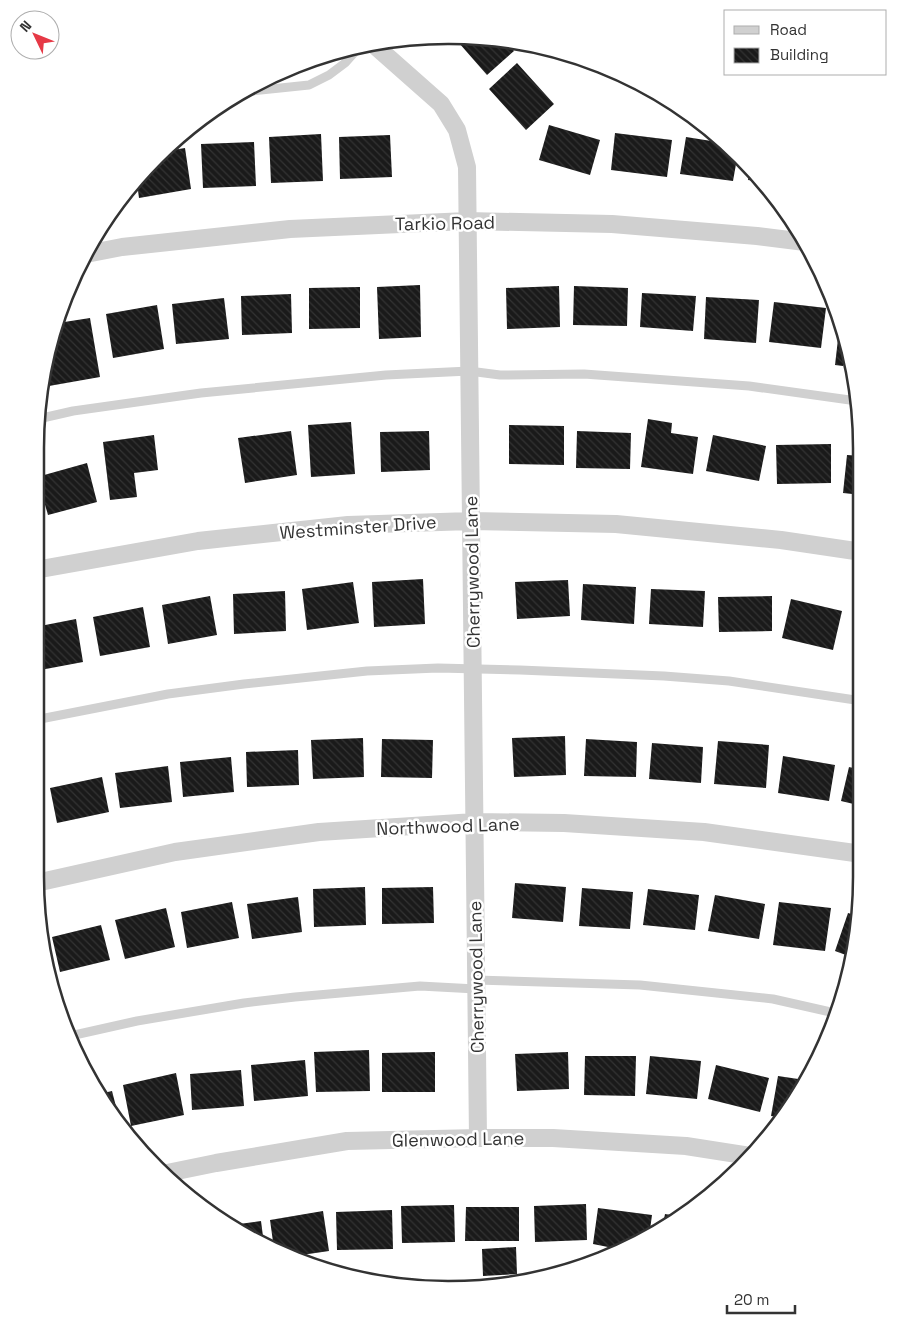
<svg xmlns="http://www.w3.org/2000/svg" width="897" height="1325" font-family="'Space Grotesk',sans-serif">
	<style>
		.building { fill: url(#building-back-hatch) }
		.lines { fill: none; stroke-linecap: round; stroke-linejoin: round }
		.service { stroke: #d0d0d0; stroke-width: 9 }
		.minor { stroke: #d0d0d0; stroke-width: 18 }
		.labels { text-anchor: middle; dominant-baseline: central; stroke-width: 5; stroke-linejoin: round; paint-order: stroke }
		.street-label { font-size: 18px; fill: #333; stroke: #fff }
		.rim { fill: none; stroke: #333; stroke-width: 2.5 }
	</style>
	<defs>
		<pattern id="building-back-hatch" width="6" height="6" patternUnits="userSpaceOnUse" patternTransform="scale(1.25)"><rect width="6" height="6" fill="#1a1a1a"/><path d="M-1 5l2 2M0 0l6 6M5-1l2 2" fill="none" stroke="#333"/></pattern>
	</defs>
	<rect width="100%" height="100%" fill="#fff"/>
	<path class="building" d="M452 35 505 41 514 51 487 75Z
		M517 63 554 104 526 130 489 89Z
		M549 125 600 140 590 175 539 160Z
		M615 133 672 140 667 177 611 170Z
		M321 134 323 181 271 183 269 137Z
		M390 135 392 177 340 179 339 137Z
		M686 137 724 143 738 153 733 181 680 174Z
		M254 142 256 186 203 188 201 144Z
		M185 148 191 189 139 198 137 183 156 156 161 152Z
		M750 167 762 182 748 180Z
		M420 285 421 337 379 339 377 287Z
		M559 286 560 327 507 329 506 288Z
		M574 286 628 288 627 326 573 325Z
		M360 287V328L309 329V288Z
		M642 293 696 296 693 331 640 327Z
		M291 294 292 333 242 335 241 296Z
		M706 297 759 300 756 343 704 339Z
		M224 298 229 339 176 344 172 304Z
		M774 302 826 308 821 348 769 342Z
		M157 305 164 349 113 358 106 314Z
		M90 318 100 377 49 386 45 363 58 323Z
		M840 322 849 350H845L843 366 835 365Z
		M648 419 672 423 671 433 698 437 693 474 641 467Z
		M351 422 355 474 311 477 308 425Z
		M509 425 564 426V465L509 464Z
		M291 431 297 475 245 483 238 438Z
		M429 431 430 470 381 472 380 432Z
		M577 431 631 433 630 469 576 468Z
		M154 435 158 470 134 473 137 497 110 500 103 442Z
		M713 435 766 446 759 481 706 471Z
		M831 444V483L777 484 776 445Z
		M847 455 862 456V495L843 493Z
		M87 463 97 502 48 515 37 477Z
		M423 579 425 624 374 627 372 582Z
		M568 580 570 616 517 619 515 582Z
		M353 582 359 623 307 630 302 589Z
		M583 584 636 587 634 624 581 620Z
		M651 589 705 591 703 627 649 624Z
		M285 591 286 631 234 634 233 594Z
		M210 596 217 635 168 644 162 605Z
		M772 596V631L719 632 718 597Z
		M791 599 842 611 833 650 782 638Z
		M143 607 150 647 100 656 93 617Z
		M857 611 862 612V649L852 647Z
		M76 619 83 662 35 671V627Z
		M565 736 566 775 514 777 512 738Z
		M363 738 364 777 313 779 311 740Z
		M382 739 433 740 432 778 381 777Z
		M586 739 637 742 636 777 584 776Z
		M718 741 769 745 766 788 714 784Z
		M652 743 703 747 701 783 649 779Z
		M298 750 299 785 247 787 246 752Z
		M783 756 835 765 829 801 778 793Z
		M231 757 234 792 183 797 180 762Z
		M168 766 172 802 120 808 115 773Z
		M849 767 862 770V806L841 801Z
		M102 777 109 812 57 823 50 788Z
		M35 792 45 824 35 827Z
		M515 883 566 887 563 922 512 918Z
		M365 887 366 925 314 927 313 889Z
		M433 887 434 923 382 924V888Z
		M582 888 633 892 630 929 579 926Z
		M648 889 699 895 695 930 643 925Z
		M715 895 765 904 759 939 708 931Z
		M298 897 302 932 252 939 247 904Z
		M232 902 239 938 187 948 181 912Z
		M779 902 831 908 825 951 773 945Z
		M166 908 175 947 125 959 115 920Z
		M848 913 858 916 854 958 835 951Z
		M101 925 110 960 60 972 52 937Z
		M369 1050 370 1091 316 1092 314 1052Z
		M435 1052V1092H382V1053Z
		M568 1052 569 1089 517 1091 515 1054Z
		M585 1056H636L635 1096 584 1095Z
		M650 1056 701 1061 697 1099 646 1094Z
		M305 1060 308 1096 254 1101 251 1065Z
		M716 1065 769 1078 760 1112 708 1099Z
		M241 1070 244 1106 192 1110 190 1074Z
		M176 1073 184 1115 131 1126 123 1085Z
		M778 1076 805 1080 778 1117 771 1116Z
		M112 1091 120 1122 105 1106 99 1094Z
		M586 1204 587 1240 535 1242 534 1206Z
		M454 1205 455 1242 402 1243 401 1206Z
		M466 1207H519V1241H465Z
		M598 1208 652 1215 649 1237 618 1249 593 1244Z
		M392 1210 393 1249 337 1250 336 1212Z
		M323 1211 329 1251 288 1257 274 1249 270 1220Z
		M665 1214 679 1216 662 1229Z
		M261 1221 264 1244 232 1225Z
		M516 1247 517 1274 483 1276 482 1249Z"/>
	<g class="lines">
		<path class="service" d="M243 92 309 85 329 75 345 63 361 45
			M38 419 73 411 201 393 386 375 469 371 500 375 584 374 749 386 857 401
			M35 720 168 694 244 684 367 671 438 668 520 670 664 676 729 681 862 701
			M476 980 640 985 773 999 835 1013
			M70 1036 137 1021 244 1003 295 997 420 986 476 989"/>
		<path class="minor" d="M372 43 441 104 457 130 467 167 478 1138
			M86 254 122 247 290 229 467 221 612 224 757 236 805 242
			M35 570 198 541 348 525 471 521 616 524 781 540 862 552
			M36 883 175 852 319 832 475 822 564 823 704 832 862 854
			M167 1173 216 1163 347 1141 478 1138H553L686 1146 750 1156"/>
	</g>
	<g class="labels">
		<g class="street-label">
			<text transform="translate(445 223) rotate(-1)">Tarkio Road</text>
			<text transform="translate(358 527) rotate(-4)">Westminster Drive</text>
			<text transform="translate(472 572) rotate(-91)">Cherrywood Lane</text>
			<text transform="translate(448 826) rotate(-2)">Northwood Lane</text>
			<text transform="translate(476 977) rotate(-91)">Cherrywood Lane</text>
			<text transform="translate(458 1139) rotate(-1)">Glenwood Lane</text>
		</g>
	</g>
	<path d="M0 0H897V1325H0ZM448 44H449A404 404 0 0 1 853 448V877A404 404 0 0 1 449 1281H448A404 404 0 0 1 44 877V448A404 404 0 0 1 448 44Z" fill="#fff" fill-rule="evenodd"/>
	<path class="rim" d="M448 44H449A404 404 0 0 1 853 448V877A404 404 0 0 1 449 1281H448A404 404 0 0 1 44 877V448A404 404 0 0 1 448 44Z"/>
	<rect x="724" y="10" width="162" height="65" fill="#ffffff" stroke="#adadad"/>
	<rect x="734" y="26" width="25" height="8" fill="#d0d0d0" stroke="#adadad"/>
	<text x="770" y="35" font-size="15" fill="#333333">Road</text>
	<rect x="734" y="48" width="25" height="15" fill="url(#building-back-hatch)" stroke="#adadad"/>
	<text x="770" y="60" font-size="15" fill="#333333">Building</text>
	<g transform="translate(35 35) rotate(313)"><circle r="24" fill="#ffffff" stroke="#adadad"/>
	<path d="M0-4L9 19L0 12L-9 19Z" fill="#e63946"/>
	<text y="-8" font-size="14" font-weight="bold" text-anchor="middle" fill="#333333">N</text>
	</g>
	<path d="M727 1305v8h68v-8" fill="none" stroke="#333333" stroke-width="2.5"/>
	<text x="734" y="1305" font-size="15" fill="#333333" stroke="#ffffff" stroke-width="4" paint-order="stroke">20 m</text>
</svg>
